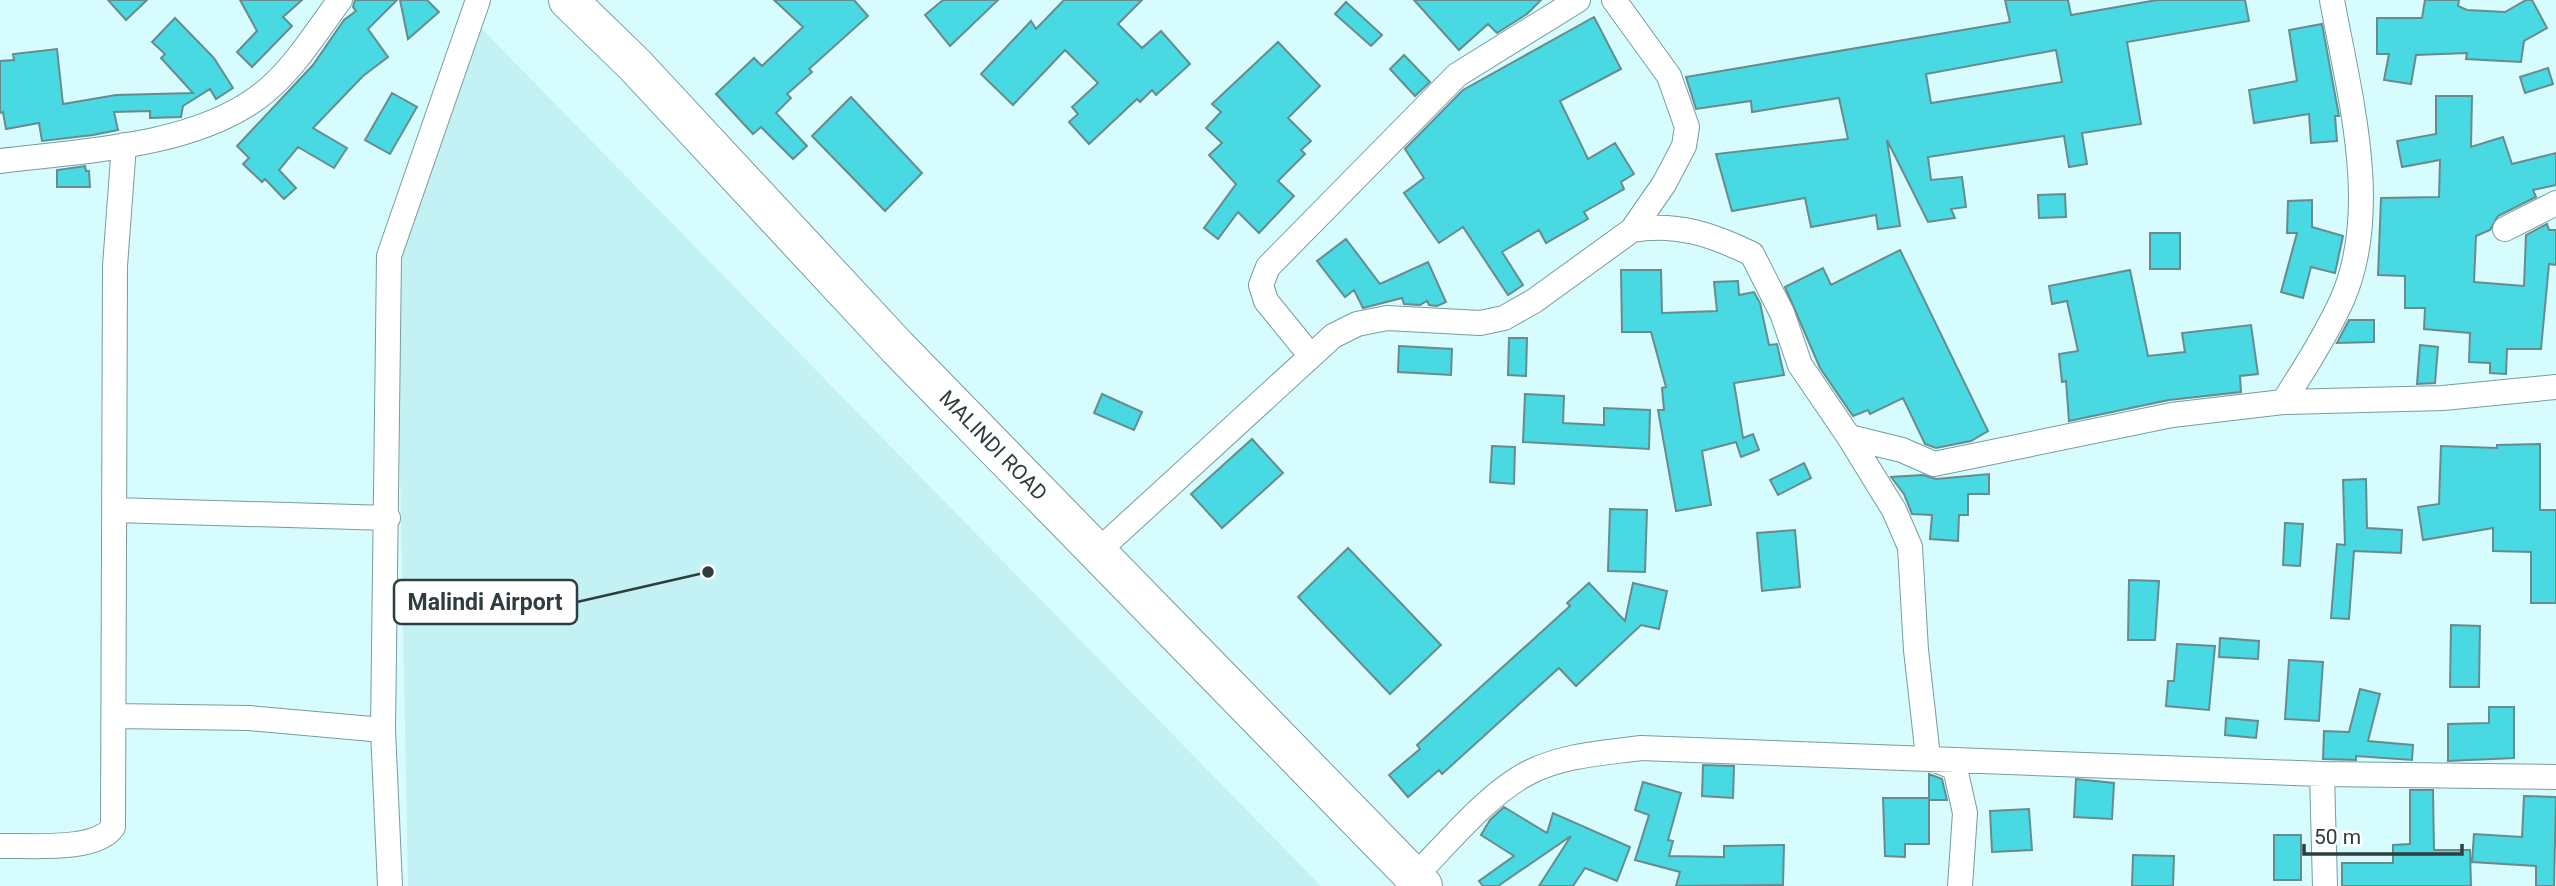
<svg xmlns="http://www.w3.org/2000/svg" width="2556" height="886" font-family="Roboto,sans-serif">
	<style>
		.built { fill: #c3f1f4 }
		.building { fill: #48d9e2; stroke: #698b8d; stroke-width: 2; fill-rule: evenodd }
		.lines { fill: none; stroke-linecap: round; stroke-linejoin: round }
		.street-casing { stroke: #799c9e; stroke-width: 26 }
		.highway-casing { stroke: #799c9e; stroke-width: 40 }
		.street { stroke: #fff; stroke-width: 24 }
		.highway { stroke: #fff; stroke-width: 38 }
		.labels { text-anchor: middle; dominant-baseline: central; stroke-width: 6; stroke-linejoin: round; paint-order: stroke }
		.street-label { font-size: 21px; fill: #2e3d3e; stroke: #fff }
		.leader { fill: none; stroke: #2e3d3e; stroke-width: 2.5 }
		.callout-dot { fill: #2e3d3e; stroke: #fff; stroke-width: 2.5 }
		.callout { fill: #fff; stroke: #2e3d3e; stroke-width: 2.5 }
		.callout-label { font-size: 23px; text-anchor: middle; font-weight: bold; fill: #2e3d3e }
	</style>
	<rect width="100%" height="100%" fill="#d7fcfe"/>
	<path class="built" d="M477 24 1321 886H408L396 259Z"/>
	<path class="building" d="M108 0H147L126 20Z
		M240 0H302L283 17 292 26 252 67 237 52 257 31Z
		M355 0H397L368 29 388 57 363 76 313 128 347 148 334 168 298 147 279 170 296 188 284 199 265 179 262 182 243 164 249 158 237 146 313 65 344 20 356 11 353 7Z
		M400 0H427L439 12 408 39Z
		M774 0H854L868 16 809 69 812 72 787 94 791 98 776 113 807 146 793 159 761 127 753 134 716 94 754 58 762 66 803 27Z
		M943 0H998L950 46 925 15Z
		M1064 0H1142L1118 24 1142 48 1161 31 1190 64 1156 95 1152 90 1140 102 1137 99 1089 144 1069 122 1078 114 1072 107 1098 83 1065 50 1013 105 981 74 1031 21 1036 29Z
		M1414 0H1541L1527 14 1497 33 1488 24 1459 50Z
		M2005 0H2068L2071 15 2157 0H2245L2249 21 2127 42 2141 124 2082 133 2087 164 2069 167 2064 136 1928 157 1931 180 1962 177 1966 207 1951 209 1955 218 1928 222 1887 140 1900 226 1878 229 1876 215 1811 227 1805 198 1732 211 1716 154 1848 139 1839 98 1752 112 1751 101 1696 109 1686 77 2010 22ZM2056 50 2062 82 1931 103 1926 74Z
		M2425 0H2459L2458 6 2467 10 2505 12 2526 0H2532L2547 28 2524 41 2521 62 2466 59 2467 53 2416 55 2411 84 2384 80 2389 54H2377V18H2422Z
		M1346 2 1382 35 1371 46 1335 14Z
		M1594 17 1621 69 1560 101 1588 159 1615 143 1634 174 1621 182 1624 189 1584 212 1588 219 1546 243 1539 230 1502 252 1523 285 1508 295 1463 227 1439 243 1404 193 1424 178 1405 149 1463 90Z
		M175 18 214 58 233 88 216 99 210 89 183 106 181 117 150 118V111L114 112 118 130 93 135 42 141 39 123 6 129 3 112 0 113V61L14 60 13 54 57 49 63 104 116 95 193 93 161 58 165 54 152 42Z
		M2322 24 2339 116H2335L2337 141 2311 143 2309 114 2254 123 2249 90 2297 81 2289 30Z
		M1278 42 1320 86 1288 118 1311 141 1301 150 1305 154 1278 181 1294 196 1259 233 1238 212 1218 239 1204 228 1236 184 1209 155 1222 143 1206 128 1221 112 1212 104Z
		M1404 55 1430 82 1415 96 1390 69Z
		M2548 68 2553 84 2525 93 2520 77Z
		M392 93 417 107 390 154 365 140Z
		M2436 96H2472L2471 147 2503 137 2512 164 2556 153V185L2533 190 2536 197 2498 216 2490 230 2476 236 2474 282 2524 286 2526 235 2547 224 2549 230H2556V265L2549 264 2541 349H2507L2506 374 2490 373V363L2469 362 2470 333 2424 329 2425 308H2405V276L2378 275 2381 198 2439 197 2440 160 2402 167 2397 141 2436 134Z
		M851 97 922 173 885 211 812 136Z
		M85 166 86 171H89L90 187H57V170Z
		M2065 194 2066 217 2039 218 2038 195Z
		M2312 200V227L2343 236 2335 273 2311 267 2303 298 2281 292 2297 233H2287L2288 201Z
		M2150 233H2180V269H2150Z
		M1346 239 1380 284 1428 262 1446 302 1437 306 1429 305 1427 301 1420 305 1404 304 1402 298 1363 308 1354 290 1345 297 1317 261Z
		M1900 250 1988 431 1971 441 1936 448 1925 444 1903 398 1870 414 1868 410 1853 416 1820 368 1785 287 1823 268 1831 285Z
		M1621 270H1661L1662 313 1717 311 1714 282 1738 281 1739 295 1754 292 1760 303 1769 345 1777 344 1784 375 1734 383 1743 438 1753 434 1759 450 1741 457 1736 442 1702 451 1711 505 1676 511 1658 410H1664L1662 388 1666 387 1651 332H1622Z
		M2130 270 2148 356 2185 352 2182 333 2251 325 2258 374 2240 376 2241 392 2169 400 2069 421 2066 381 2062 382 2059 354 2078 351 2067 301 2052 304 2049 286Z
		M2349 320H2374V342L2337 343Z
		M1509 338H1527L1526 376 1508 375Z
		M2420 345 2438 347 2435 383 2417 384Z
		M1399 346 1452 349 1451 375 1398 372Z
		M1102 394 1142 412 1134 430 1094 413Z
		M1525 394 1564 396 1563 423 1604 425V408L1650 410 1649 449 1523 442Z
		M1252 439 1283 473 1222 528 1191 494Z
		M2540 444V510H2556V603H2531V552L2493 551V528L2423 540 2418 507 2439 504 2441 446 2497 448V445Z
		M1492 446 1515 447 1514 484 1490 482Z
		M1804 463 1811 478 1778 495 1770 480Z
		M1989 474V494H1968V515H1959L1958 541 1930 539 1932 515 1912 514 1904 494 1891 477 1923 475 1936 479Z
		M2366 479 2367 528 2402 530 2401 553 2354 551 2349 619 2331 618 2337 544 2345 545 2343 480Z
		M1610 509 1647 510 1645 572 1608 571Z
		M2285 523 2303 524 2300 566 2283 565Z
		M1795 530 1800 587 1762 591 1757 533Z
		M1348 548 1441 645 1390 694 1298 597Z
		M2129 580 2159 581 2155 640H2128Z
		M1589 583 1625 621 1633 583 1667 591 1659 629 1641 625 1576 686 1559 668 1442 774 1439 770 1408 797 1389 775 1420 749 1417 745 1570 606 1567 603Z
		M2451 625 2480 626 2479 687H2450Z
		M2220 638 2259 641 2258 659 2219 657Z
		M2177 644 2215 646 2209 710 2166 706 2168 681H2174Z
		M2289 660 2323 662 2319 721 2285 719Z
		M2360 689 2380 694 2368 741 2413 745 2412 760 2356 756V760L2323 759 2324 731 2349 732Z
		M2489 707H2514V758L2448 761V724L2489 723Z
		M2226 718 2258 721 2256 738 2225 735Z
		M1703 765 1734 766 1733 798 1702 796Z
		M1929 774 1942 779 1947 800H1929Z
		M2076 779 2114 783 2112 819 2074 817Z
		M1643 782 1681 793 1668 840 1673 841 1669 856 1724 857V846L1784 845 1783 885 1676 886 1680 872 1635 860 1649 815 1635 810Z
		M2410 790H2433L2434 850H2470L2471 886H2342V863H2393V845L2410 844Z
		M2524 796 2556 797 2554 886H2536V866L2472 862 2474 834 2522 837Z
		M1883 798H1929V844H1905V857L1885 856Z
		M1504 807 1547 833 1553 813 1630 847 1617 881 1585 868 1573 886H1539L1571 836 1498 886H1483L1479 881 1514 856 1481 835 1490 820Z
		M2029 809 2032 850 1992 852 1990 811Z
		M2274 835H2301V880H2274Z
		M2133 855 2174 856 2173 886H2132Z"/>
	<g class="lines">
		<g class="street-casing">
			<path id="street" d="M0 161C81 151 190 147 257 98 291 74 315 33 340 0
				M2505 229 2556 203
				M1632 230C1676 222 1713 235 1752 254L1782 313 1800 365 1849 437 1902 450 1934 464 2172 415 2283 402 2443 398 2556 387
				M1310 355 1266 301 1261 285 1268 267 1457 75 1578 0
				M2283 402C2304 370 2326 335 2342 300 2382 210 2349 93 2332 0
				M1849 437 1894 510 1910 547 1916 650 1928 757 1955 768 1965 813 1960 886
				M114 510 388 518
				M1097 552 1333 336 1357 324 1387 318 1480 323 1504 318 1534 301 1632 230 1664 184 1684 146 1687 127 1669 76 1614 0
				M115 716 249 718 383 730
				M2322 774 2325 886
				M0 846C30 845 96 852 113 827L115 266 124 145
				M1414 877C1447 844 1489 792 1530 772 1564 755 1604 753 1641 748L2322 774 2556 777
				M390 886 383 730 389 256 478 0"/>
		</g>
		<g class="highway-casing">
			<g id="highway">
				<path id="s1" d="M568 0 635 65 898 348 1423 886"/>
			</g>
		</g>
		<use href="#street" class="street"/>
		<use href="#highway" class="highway"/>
	</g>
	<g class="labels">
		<g class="street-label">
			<text stroke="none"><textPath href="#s1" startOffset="616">MALINDI ROAD</textPath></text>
		</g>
	</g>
	<path class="leader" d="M708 572L577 602"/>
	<circle class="callout-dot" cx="708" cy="572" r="7"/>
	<rect class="callout" x="394" y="580" width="183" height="44" rx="7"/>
	<g class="callout-label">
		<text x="485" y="610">Malindi Airport</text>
	</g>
	<path d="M2304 844v10h158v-10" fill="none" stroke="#2e3d3e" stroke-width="3.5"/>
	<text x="2314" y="844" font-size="21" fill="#2e3d3e" stroke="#ffffff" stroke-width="5" paint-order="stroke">50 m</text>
</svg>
